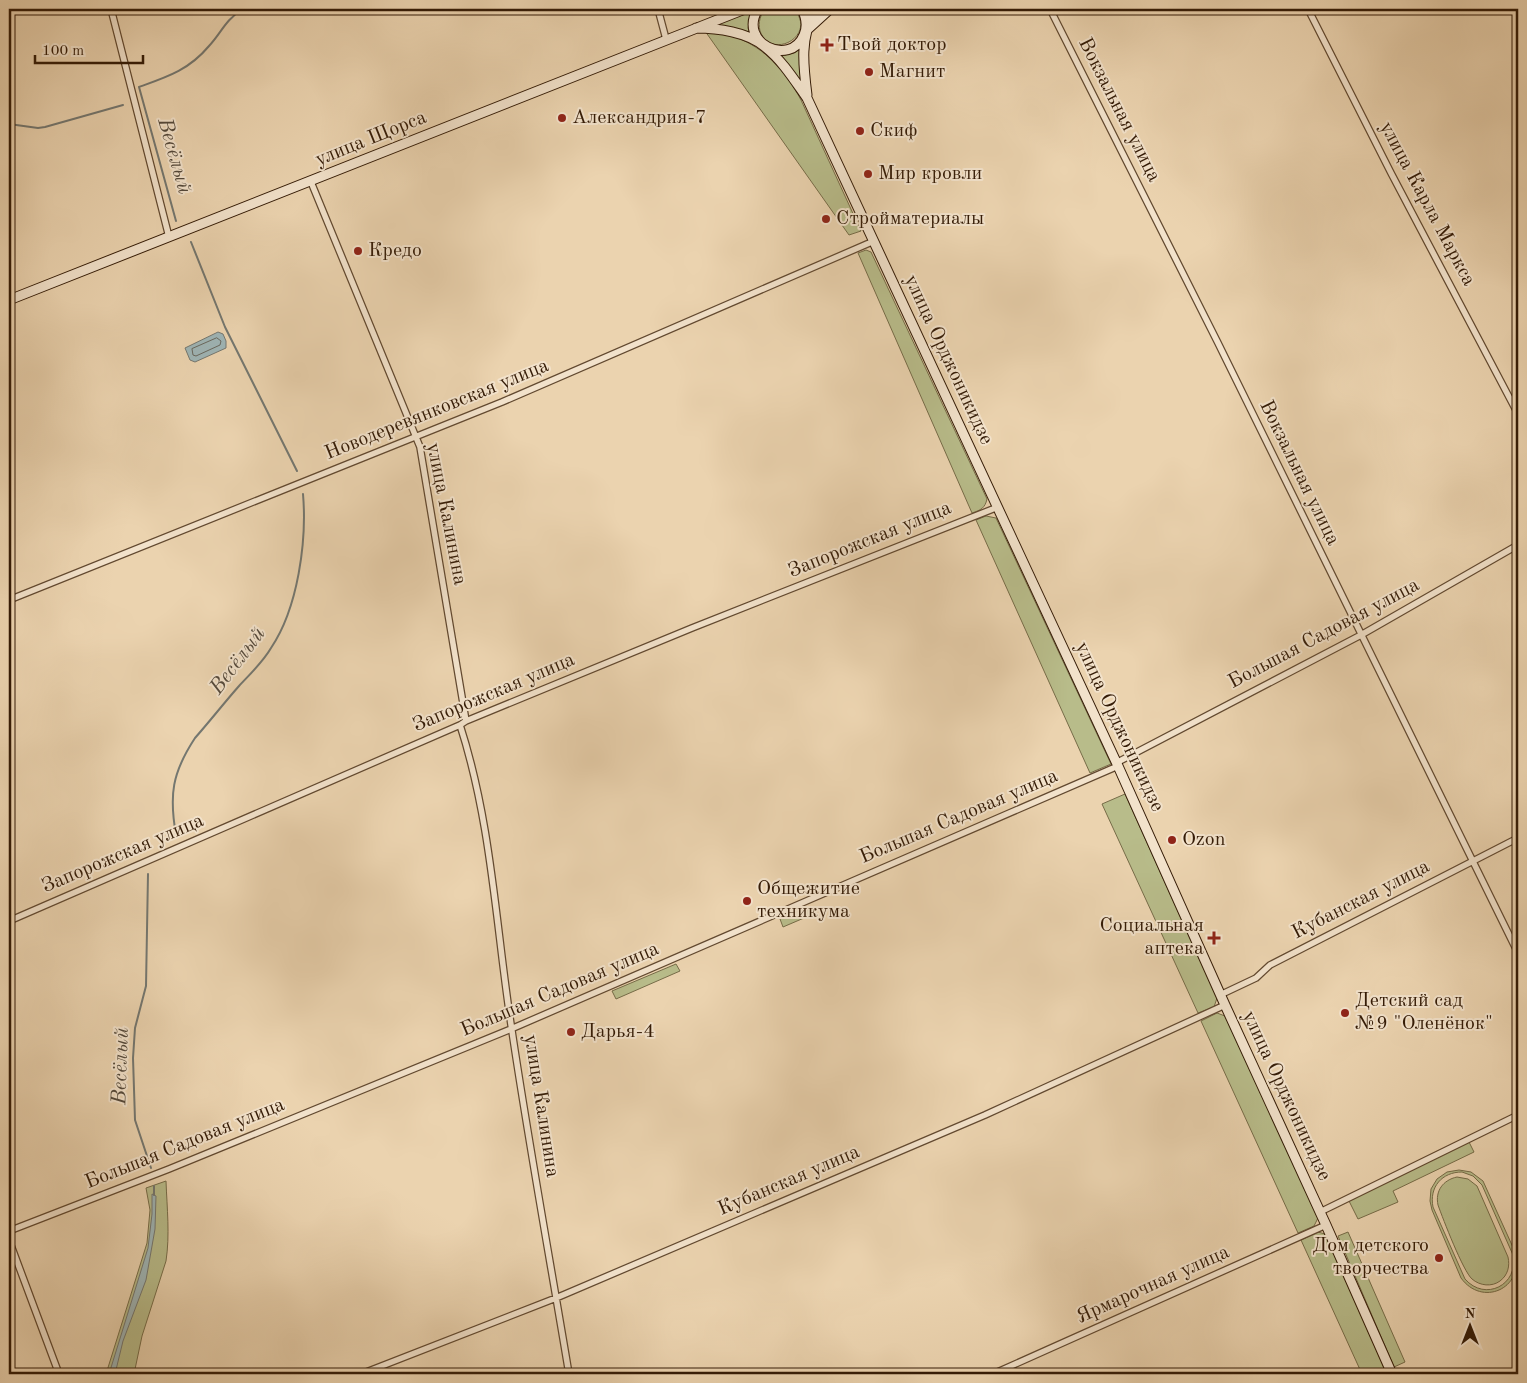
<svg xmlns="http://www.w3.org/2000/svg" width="1527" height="1383" font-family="'Old Standard TT',serif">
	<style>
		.green { fill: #b8bc8a; stroke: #766c48; fill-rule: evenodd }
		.water { fill: #9eb5b6; stroke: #747770 }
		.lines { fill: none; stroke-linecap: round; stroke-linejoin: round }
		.shore { stroke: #69685e; stroke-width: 1 }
		.stream { stroke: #747770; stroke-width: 2 }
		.minor-casing { stroke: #624930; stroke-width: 8 }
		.secondary-casing { stroke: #341b06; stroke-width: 11 }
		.minor { stroke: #f2e2cb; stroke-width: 5.5 }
		.secondary { stroke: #f2e2cb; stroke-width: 9 }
		.poi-dot { fill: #8f2418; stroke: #f2e2cb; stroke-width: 2 }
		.labels { text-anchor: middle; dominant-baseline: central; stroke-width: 4; stroke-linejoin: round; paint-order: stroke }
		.poi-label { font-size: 20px; fill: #341b06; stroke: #f2e2cb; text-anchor: start }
		.street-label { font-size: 20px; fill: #341b06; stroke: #f2e2cb }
		.water-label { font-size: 21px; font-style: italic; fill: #54493b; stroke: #f2e2cb }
	</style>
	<rect width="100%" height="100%" fill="#ebd3af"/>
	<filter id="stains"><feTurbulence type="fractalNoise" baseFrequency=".004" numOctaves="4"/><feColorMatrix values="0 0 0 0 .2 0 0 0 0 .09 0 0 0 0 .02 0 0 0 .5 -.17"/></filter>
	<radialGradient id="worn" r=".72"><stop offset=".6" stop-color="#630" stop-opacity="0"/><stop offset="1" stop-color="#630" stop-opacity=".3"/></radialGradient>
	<path class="green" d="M766 9H794C818 36 771 61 760 31 758 22 760 15 766 9Z
		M751 11 748 28 751 37 734 28 716 25Z
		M705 31C715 33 726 33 735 37 766 48 786 72 801 100L861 231 849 235Z
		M800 48 801 84 780 56 794 53Z
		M866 250 871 252 987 499C985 508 981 510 972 513L858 253Z
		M986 516 996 518 1111 764 1090 773 976 520Z
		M1125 794 1217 998 1214 1007 1198 1013 1102 804Z
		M808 907 811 915 783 927 780 919Z
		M676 964 680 971 616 999 612 991Z
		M1217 1013 1225 1016 1318 1218 1314 1226 1298 1233 1201 1021Z
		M1469 1142 1474 1152 1393 1191 1398 1202 1358 1219 1349 1201Z
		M1459 1170 1471 1172 1483 1181 1516 1254C1523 1289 1482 1307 1461 1278L1432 1210 1430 1201 1431 1189 1437 1179 1447 1172ZM1462 1172 1473 1176 1482 1185 1513 1255C1519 1285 1485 1302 1465 1279L1433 1207C1429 1187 1442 1172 1462 1172Z
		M1457 1177 1468 1179 1477 1186 1508 1257C1510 1266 1508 1275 1500 1281 1492 1287 1480 1286 1472 1279 1463 1271 1443 1219 1438 1205 1435 1191 1443 1180 1457 1177Z
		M166 1181C167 1208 170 1235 166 1261L142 1336 134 1374H106L147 1243 150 1210 146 1188Z
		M1318 1232 1325 1234 1387 1374H1362L1301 1240Z
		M1348 1232 1405 1362 1394 1367 1338 1236Z"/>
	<path class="water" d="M218 332 223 334 226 341V348L195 362 190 360 185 348Z
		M152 1194 156 1196 155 1229 146 1280 123 1341 115 1374H109L148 1248 152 1214Z"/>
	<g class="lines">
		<path class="shore" d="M217 338 221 341 220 345 196 356 193 355 192 349Z"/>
		<path class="stream" d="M9 124 38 128 45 127 123 105
			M176 221 139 87C167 77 189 70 209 46 222 32 225 20 243 9
			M191 242 225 327 297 471
			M176 835C169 795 172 773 195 738 210 721 224 703 239 686 250 674 263 662 271 648 298 608 307 541 303 494
			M148 874 146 986 135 1028 133 1058 135 1120 151 1168
			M154 1186V1195"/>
		<g class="minor-casing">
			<path id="minor" d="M111 9 169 237
				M658 9 666 39
				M1050 9 1218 343 1518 953
				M1308 9 1391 173 1518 414
				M311 182 420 447 466 721
				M9 600 502 402 874 241
				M460 725C492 824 496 929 512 1031 529 1145 550 1260 569 1374
				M1116 763 1361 635 1518 545
				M9 921 460 725 466 721 692 628 998 507
				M1220 995 1256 978 1270 965 1518 838
				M1320 1212 1518 1115
				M9 1231 169 1169 511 1029 1118 766
				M9 1240 59 1374
				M361 1374 556 1298 985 1115 1225 1005
				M993 1374 1326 1225"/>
		</g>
		<g class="secondary-casing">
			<path id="secondary" d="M758 9C737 43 790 68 804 35 808 26 806 17 802 9
				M696 28C717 28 748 32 765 47 782 60 795 81 807 98L1118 766 1225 1005 1326 1225 1392 1374
				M807 30 830 9
				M807 95C803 64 800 38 815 9
				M9 300 745 9"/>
		</g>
		<use href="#minor" class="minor"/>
		<use href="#secondary" class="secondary"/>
	</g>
	<g class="poi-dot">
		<path d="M824.5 37.5h5v5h5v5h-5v5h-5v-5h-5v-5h5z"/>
		<circle cx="869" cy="72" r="5"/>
		<circle cx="562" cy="118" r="5"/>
		<circle cx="860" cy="131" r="5"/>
		<circle cx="868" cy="174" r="5"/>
		<circle cx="826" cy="219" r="5"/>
		<circle cx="358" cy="251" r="5"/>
		<circle cx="1172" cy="840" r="5"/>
		<circle cx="747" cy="901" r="5"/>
		<path d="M1211.5 930.5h5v5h5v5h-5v5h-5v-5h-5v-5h5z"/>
		<circle cx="1345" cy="1013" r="5"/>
		<circle cx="571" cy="1032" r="5"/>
		<circle cx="1439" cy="1258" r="5"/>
	</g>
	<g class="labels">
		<g class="poi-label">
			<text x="837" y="45">Твой доктор</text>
			<text x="879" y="72">Магнит</text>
			<text x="572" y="118">Александрия-7</text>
			<text x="870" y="131">Скиф</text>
			<text x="878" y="174">Мир кровли</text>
			<text x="836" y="219">Стройматериалы</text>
			<text x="368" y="251">Кредо</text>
			<text x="1182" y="840">Ozon</text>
			<text x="757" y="889">Общежитие<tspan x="757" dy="23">техникума</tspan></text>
			<text x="1204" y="926" text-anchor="end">Социальная<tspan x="1204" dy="23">аптека</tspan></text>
			<text x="1355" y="1001">Детский сад<tspan x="1355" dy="23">№9 "Оленёнок"</tspan></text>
			<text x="581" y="1032">Дарья-4</text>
			<text x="1429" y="1246" text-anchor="end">Дом детского<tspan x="1429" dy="23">творчества</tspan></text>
		</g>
		<g class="street-label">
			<text transform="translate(1119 110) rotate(63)">Вокзальная улица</text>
			<text transform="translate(371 139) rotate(-22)">улица Щорса</text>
			<text transform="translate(1427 204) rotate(62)">улица Карла Маркса</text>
			<text transform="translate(948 360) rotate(65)">улица Орджоникидзе</text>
			<text transform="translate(437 410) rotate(-22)">Новодеревянковская улица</text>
			<text transform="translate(1299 473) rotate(64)">Вокзальная улица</text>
			<text transform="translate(446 514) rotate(79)">улица Калинина</text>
			<text transform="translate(870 540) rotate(-22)">Запорожская улица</text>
			<text transform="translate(1324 634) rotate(-28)">Большая Садовая улица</text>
			<text transform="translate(494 693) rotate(-23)">Запорожская улица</text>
			<text transform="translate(1119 727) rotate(65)">улица Орджоникидзе</text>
			<text transform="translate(959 817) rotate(-23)">Большая Садовая улица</text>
			<text transform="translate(123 854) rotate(-23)">Запорожская улица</text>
			<text transform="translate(1361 900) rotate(-27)">Кубанская улица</text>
			<text transform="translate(560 990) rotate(-23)">Большая Садовая улица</text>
			<text transform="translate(1286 1096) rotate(65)">улица Орджоникидзе</text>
			<text transform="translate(541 1106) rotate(81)">улица Калинина</text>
			<text transform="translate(185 1144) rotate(-22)">Большая Садовая улица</text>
			<text transform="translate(789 1181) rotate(-23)">Кубанская улица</text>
			<text transform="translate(1153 1285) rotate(-24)">Ярмарочная улица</text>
		</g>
		<g class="water-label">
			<text transform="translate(174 156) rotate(74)">Весёлый</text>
			<text transform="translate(238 661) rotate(-53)">Весёлый</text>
			<text transform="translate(121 1066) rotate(-88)">Весёлый</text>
		</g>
	</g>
	<rect width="1527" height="1383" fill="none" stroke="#ebd3af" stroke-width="30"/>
	<rect x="10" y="10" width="1507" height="1363" fill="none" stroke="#341b06" stroke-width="2.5"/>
	<rect x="15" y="15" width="1497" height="1353" fill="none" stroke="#341b06"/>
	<g transform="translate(1470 1326)" stroke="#f2e2cb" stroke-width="4" paint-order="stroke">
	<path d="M0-4L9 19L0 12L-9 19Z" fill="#341b06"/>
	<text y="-8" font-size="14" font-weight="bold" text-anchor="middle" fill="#341b06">N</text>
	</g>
	<path d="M35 55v8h108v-8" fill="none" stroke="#341b06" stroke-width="2.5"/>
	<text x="42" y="55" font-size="15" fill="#341b06" stroke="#f2e2cb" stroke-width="4" paint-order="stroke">100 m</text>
	<rect width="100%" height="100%" filter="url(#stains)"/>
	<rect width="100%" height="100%" fill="url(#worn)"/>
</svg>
